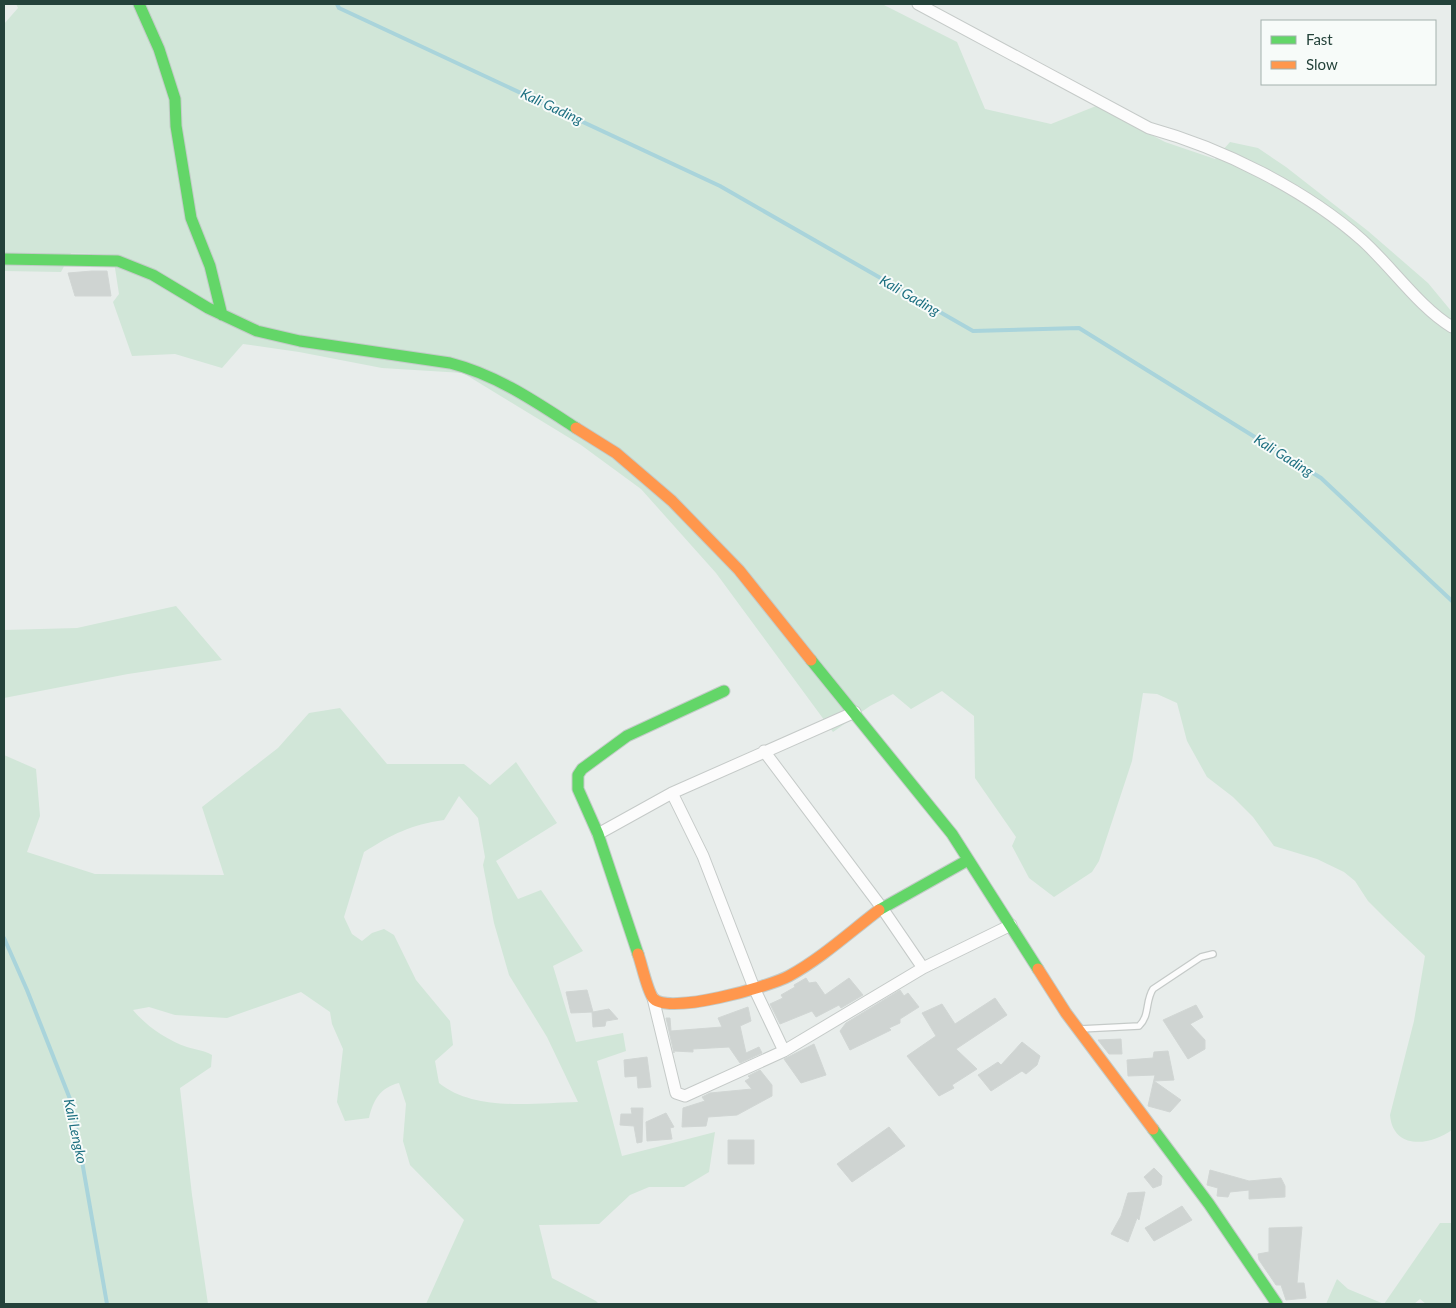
<svg xmlns="http://www.w3.org/2000/svg" width="1456" height="1308" font-family="Lato,sans-serif">
	<style>
		.green { fill: #d1e6d8; fill-rule: evenodd }
		.lines { fill: none; stroke-linecap: round; stroke-linejoin: round }
		.stream { stroke: #a9d4db; stroke-width: 4 }
		.building { fill: #cfd4d2; stroke: #d1d6d4 }
		.lane-casing { stroke: #c5cac8; stroke-width: 8 }
		.street-casing { stroke: #c5cac8; stroke-width: 13 }
		.fast-casing { stroke: #c3cbc8; stroke-width: 13 }
		.slow-casing { stroke: #c3cbc8; stroke-width: 13 }
		.lane { stroke: #fcfcfc; stroke-width: 5.5 }
		.street { stroke: #fcfcfc; stroke-width: 11 }
		.fast { stroke: #63d668; stroke-width: 11 }
		.slow { stroke: #ff974d; stroke-width: 11 }
		.labels { text-anchor: middle; dominant-baseline: central; stroke-width: 4; stroke-linejoin: round; paint-order: stroke }
		.water-label { font-size: 14px; font-style: italic; fill: #1c6f80; stroke: #f7fbf9 }
	</style>
	<rect width="100%" height="100%" fill="#e8edeb"/>
	<path class="green" d="M16 4H882L957 42 985 109 1051 124 1096 106 1165 142 1215 159 1230 142 1258 148 1286 167 1368 231 1428 283 1452 312V1130C1430 1146 1393 1150 1390 1115L1414 1021 1425 956 1386 919 1368 901 1355 881 1344 872 1317 859 1274 846 1253 817 1233 797 1207 777 1187 741 1177 703 1157 694 1143 693 1132 761 1099 861 1092 872 1054 897 1029 878 1012 846 1016 837 975 778 974 716 942 691 911 709 893 694 870 706 833 732 716 573 641 489 581 445 463 373 382 368 299 352 243 344 222 368 175 354 132 356 113 302 119 294 113 255 71 253 61 272 4 271V24L18 8Z
		M176 606 222 660 128 674 4 698V630L77 628Z
		M340 708 387 764H464L490 785 516 762 557 823 496 861 518 899 541 890 583 951 553 966 576 1042 623 1033 626 1051 597 1061 622 1156 715 1132 709 1172 684 1187H649L630 1195 599 1224 539 1225 552 1278 596 1301 599 1304H426L464 1220 410 1165 403 1141 406 1104 399 1083C381 1087 373 1100 369 1118L345 1121 337 1102 343 1049 332 1024 330 1012 301 992 227 1018 175 1015 149 1007 133 1010C145 1025 168 1041 187 1047 196 1050 203 1050 212 1055L211 1067 180 1088 192 1195 208 1304H4V755L36 769 40 816 27 852 95 874 224 875 202 807 278 748 309 713ZM459 796 478 818 485 857 483 865 494 923 509 975 547 1037 578 1102C534 1103 475 1112 439 1083L435 1061 453 1045 450 1021 416 980 394 935 384 929 372 933 362 941 352 934 344 917 364 852C393 834 410 825 444 820Z
		M1440 1223H1452V1304H1426L1420 1299 1414 1304H1326L1337 1279 1348 1289 1384 1304Z"/>
	<g class="lines">
		<path class="stream" d="M337 4 339 8 720 186 973 331 1079 328 1321 478 1452 601
			M4 938 27 990 72 1104 107 1304"/>
	</g>
	<path class="building" d="M92 271H107L111 296H75L68 273Z
		M806 978 809 983 816 982 825 995 849 978 863 995 841 1008 839 1005 816 1017 812 1011 780 1024 770 1004 783 998 781 995 795 987 794 985Z
		M587 990 593 1012 609 1009 618 1019 606 1021 605 1026 593 1027 592 1012 571 1013 566 992Z
		M900 990 904 996 908 993 919 1007 900 1019V1023L889 1028 891 1030 850 1050 840 1031 846 1023Z
		M995 998 1007 1015 956 1049 977 1069 952 1085 954 1088 939 1096 907 1056 936 1036 922 1013 942 1004 955 1024Z
		M1196 1005 1203 1017 1190 1024 1205 1040V1049L1188 1059 1163 1020Z
		M748 1007 751 1021 740 1026 746 1053 759 1047 762 1053 740 1063 729 1047 693 1049V1052L674 1051V1053L666 1018H670L671 1031 722 1027 718 1018Z
		M1121 1039 1122 1054H1109L1098 1040Z
		M1022 1042 1040 1056 1037 1065 1026 1074 1022 1071 991 1091 978 1075 998 1062 1001 1065Z
		M814 1044 826 1075 801 1083 784 1059Z
		M1168 1051 1174 1080 1154 1081 1181 1100 1170 1112 1148 1106 1155 1075 1128 1076 1127 1060 1153 1058 1154 1052Z
		M647 1057 651 1087 638 1088 637 1076 625 1077 624 1060Z
		M760 1070 772 1085V1096L737 1115 708 1117 706 1126 682 1127 683 1108 705 1101 702 1097 710 1093 752 1089 745 1081 750 1078 748 1076Z
		M631 1108H643L642 1142 637 1143 634 1126 620 1125 621 1114H632Z
		M666 1113 674 1127 670 1128 672 1139 647 1141 646 1122Z
		M889 1127 905 1146 852 1182 837 1164Z
		M728 1140H754V1164H728Z
		M1154 1168 1162 1176 1161 1185 1153 1188 1144 1177Z
		M1210 1170 1249 1181 1281 1178 1285 1186V1197L1249 1199V1190L1230 1192 1228 1197 1217 1196 1218 1188 1207 1185Z
		M1145 1192 1139 1220 1137 1218 1128 1242 1111 1234 1121 1216 1128 1193Z
		M1182 1206 1192 1220 1154 1241 1145 1228Z
		M1302 1227 1297 1283H1304L1306 1298 1286 1300 1281 1285H1276L1259 1260 1258 1254 1269 1252V1228Z"/>
	<g class="lines">
		<g class="lane-casing">
			<path id="lane" d="M1080 1029 1139 1026C1150 1016 1145 1001 1153 989L1201 957 1213 954"/>
		</g>
		<g class="street-casing">
			<path id="street" d="M918 4 1149 128C1222 148 1306 190 1362 240 1392 267 1419 307 1452 327
				M764 751 882 908 923 968
				M598 834 672 793
				M653 998 676 1093 685 1096 784 1051 923 968 1011 925
				M784 1051 754 988 703 856 672 793 855 712"/>
		</g>
		<g class="fast-casing">
			<path id="fast" d="M139 4 159 49 175 99 176 126 191 218 210 266 222 315
				M4 259 118 261 153 275 208 308 257 331 300 341 450 363C497 375 536 402 576 428
				M811 660 952 834 1038 969
				M879 910 968 860
				M638 954 598 834 578 789V775L582 769 627 736 724 691
				M1153 1129 1209 1204 1277 1304"/>
		</g>
		<g class="slow-casing">
			<path id="slow" d="M576 428 616 453 672 501 739 570 811 660
				M638 954C642 965 647 990 653 998 667 1016 771 986 789 976 822 958 850 932 879 910
				M1038 969 1066 1013 1153 1129"/>
		</g>
		<use href="#lane" class="lane"/>
		<use href="#street" class="street"/>
		<use href="#fast" class="fast"/>
		<use href="#slow" class="slow"/>
	</g>
	<g class="labels">
		<g class="water-label">
			<text transform="translate(552 106) rotate(25)">Kali Gading</text>
			<text transform="translate(910 295) rotate(30)">Kali Gading</text>
			<text transform="translate(1284 455) rotate(32)">Kali Gading</text>
			<text transform="translate(76 1131) rotate(78)">Kali Lengko</text>
		</g>
	</g>
	<rect width="1456" height="1308" fill="none" stroke="#24423a" stroke-width="10"/>
	<rect x="1261" y="20" width="175" height="65" fill="#f7fbf9" stroke="#a3b1ad"/>
	<rect x="1271" y="36" width="25" height="8" fill="#63d668" stroke="#a3b1ad"/>
	<text x="1306" y="45" font-size="15" fill="#24423a">Fast</text>
	<rect x="1271" y="61" width="25" height="8" fill="#ff974d" stroke="#a3b1ad"/>
	<text x="1306" y="70" font-size="15" fill="#24423a">Slow</text>
</svg>
